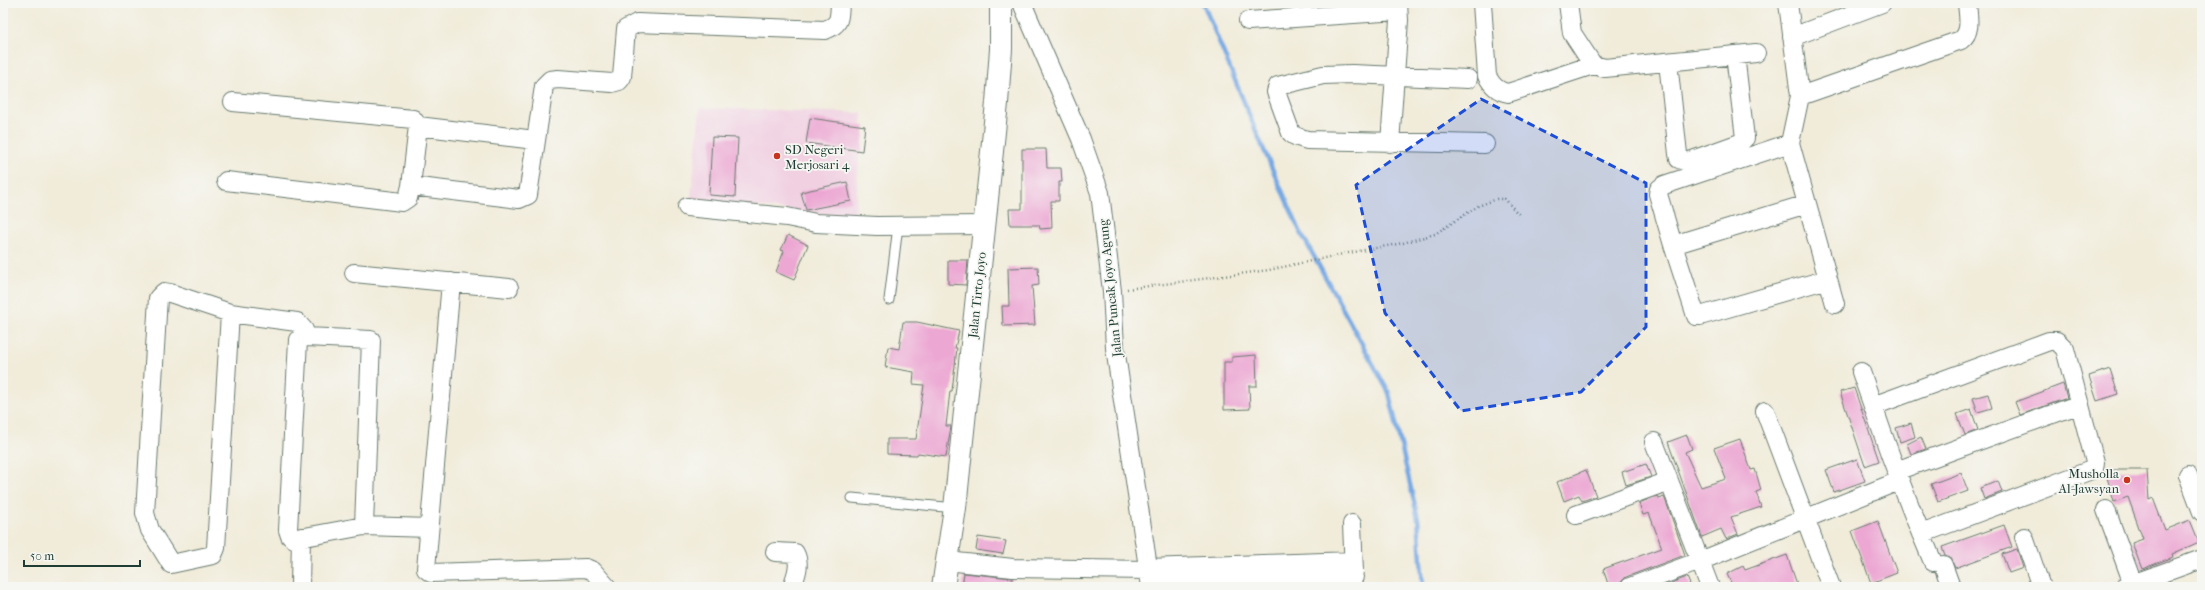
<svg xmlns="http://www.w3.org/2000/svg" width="2205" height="590" font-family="'IM FELL French Canon',serif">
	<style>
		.built { fill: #f1d0e2 }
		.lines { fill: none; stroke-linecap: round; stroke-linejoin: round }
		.stream { stroke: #76a8e2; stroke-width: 4.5 }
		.building { fill: #eca7d3 }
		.service-casing { stroke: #687a6e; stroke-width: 11 }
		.minor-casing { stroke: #687a6e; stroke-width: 20 }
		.tertiary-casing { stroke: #687a6e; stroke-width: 24 }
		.path { stroke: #687a6e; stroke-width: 2.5; stroke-dasharray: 1 3; stroke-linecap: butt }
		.service { stroke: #fff; stroke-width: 9 }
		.minor { stroke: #fff; stroke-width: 18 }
		.tertiary { stroke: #fff; stroke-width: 22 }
		.marked { fill: #1d4ed8; fill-opacity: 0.2; stroke: #1d4ed8; stroke-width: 3; stroke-dasharray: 8 5; stroke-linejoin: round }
		.poi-dot { fill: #c8321e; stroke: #f6f6f2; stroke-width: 1.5 }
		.labels { text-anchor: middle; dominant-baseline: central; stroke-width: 3.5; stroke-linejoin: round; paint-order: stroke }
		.poi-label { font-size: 13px; fill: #1f3d34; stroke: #f6f6f2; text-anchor: start }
		.street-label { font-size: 13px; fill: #1f3d34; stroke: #f6f6f2 }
	</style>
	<rect width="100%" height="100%" fill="#f6f6f2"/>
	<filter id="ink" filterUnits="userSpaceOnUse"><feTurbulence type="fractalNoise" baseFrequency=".025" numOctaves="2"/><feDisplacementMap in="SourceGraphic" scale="8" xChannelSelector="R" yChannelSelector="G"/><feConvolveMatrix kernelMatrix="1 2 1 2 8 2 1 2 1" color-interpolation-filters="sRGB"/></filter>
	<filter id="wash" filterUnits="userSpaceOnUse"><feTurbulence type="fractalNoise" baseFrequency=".012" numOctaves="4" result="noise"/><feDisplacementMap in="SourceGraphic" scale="16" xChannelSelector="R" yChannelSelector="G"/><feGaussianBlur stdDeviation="0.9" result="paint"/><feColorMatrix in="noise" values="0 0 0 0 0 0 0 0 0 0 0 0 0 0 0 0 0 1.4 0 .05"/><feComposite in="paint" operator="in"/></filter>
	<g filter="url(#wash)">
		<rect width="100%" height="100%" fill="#f1ecda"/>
		<path class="built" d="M700 108 862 113 855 218 691 199Z"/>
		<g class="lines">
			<path class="stream" d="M1203 3 1263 148 1300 231 1389 393 1418 519 1423 587"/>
		</g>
		<g id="blocks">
			<path class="building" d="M810 118 865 126 862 151 806 143Z
				M712 137 738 138 735 197 709 195Z
				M1022 149H1046L1047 168H1061L1062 182H1059V201H1051L1052 228 1040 229 1039 225H1010L1009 209H1022Z
				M847 182 851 201 806 210 801 192Z
				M788 235 808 245 794 280 776 272 784 251 781 250Z
				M948 260H968L966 285 948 284Z
				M1038 267 1039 285 1032 286 1035 325 1003 326 1002 306H1009L1008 268Z
				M903 322H917L959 331 955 348H957L952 391H950L946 426H951L946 457 918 453 917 455 887 454V439H916L924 385 913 384 914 372 885 367 888 347 899 349Z
				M1256 355 1257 386H1249L1250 409 1224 410V362H1232V357Z
				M2110 369 2118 394 2097 401 2089 376Z
				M2063 384 2067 398 2020 415 2015 402Z
				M1854 388 1879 461 1865 466 1840 392Z
				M1988 394 1992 408 1978 412 1973 398Z
				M1971 409 1978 430 1965 435 1957 414Z
				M1911 423 1915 437 1900 442 1896 428Z
				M1687 435 1692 449 1685 452 1701 487 1726 479 1714 448 1740 439 1751 470 1755 469 1761 490 1756 492 1761 507 1731 517 1738 534 1726 539 1721 529 1702 537 1668 442Z
				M1921 437 1926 449 1911 454 1907 444Z
				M1857 459 1865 481 1834 492 1826 470Z
				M1646 464 1651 477 1626 485 1622 472Z
				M1586 470 1596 496 1582 501 1579 495 1564 501 1557 482Z
				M2105 470H2147L2149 500 2153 498 2165 530 2190 520 2199 542 2172 554 2173 557 2142 569 2132 543 2143 539 2128 497 2114 502Z
				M1961 473 1968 491 1938 502 1931 484Z
				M1998 481 2002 492 1984 499 1980 488Z
				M1657 496 1658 499 1664 497 1665 499 1685 555 1626 577 1622 581 1620 587H1609L1603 569 1662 548 1649 513 1643 515 1639 503Z
				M1878 521 1897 573 1871 583 1852 531Z
				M2004 525 2012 547 1955 568 1950 557 1945 555 1942 547Z
				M978 537 1006 541 1003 554 976 550Z
				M2017 549 2023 568 2009 573 2002 554Z
				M1787 555 1798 587H1733L1727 574 1743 566 1745 570Z
				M964 573 1012 578V587H962Z
				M1687 577 1691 587H1660Z"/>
		</g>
	</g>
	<g filter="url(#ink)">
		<use href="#blocks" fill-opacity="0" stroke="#687a6e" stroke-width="1"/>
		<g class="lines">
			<g class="service-casing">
				<path id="service" d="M889 300 898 226
					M852 498 955 508"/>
			</g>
			<g class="minor-casing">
				<path id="minor" d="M1022 3 1081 139 1100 193 1112 291 1115 348 1151 587
					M1482 3 1487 76C1492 85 1497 91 1508 93L1593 65 1605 68 1756 53
					M1568 3 1572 33 1593 65
					M1788 3 1800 96 1790 143 1664 185 1659 189 1658 194 1673 245 1807 204
					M1248 21 1398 11
					M1792 37 1882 3
					M1668 62 1678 154 1679 159 1687 162 1740 143 1745 138 1735 55
					M1468 79 1352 74 1323 75 1278 86 1276 92 1291 133 1295 136 1307 140 1485 144
					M1800 96 1961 40C1972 32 1968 16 1967 3
					M233 102 413 119 418 126 535 140
					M1390 143 1399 20 1398 3
					M1790 143 1835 304
					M226 181 402 202 408 198 411 186 519 199 528 195 544 86 550 80 558 79 612 83 619 81 622 77 626 29 637 23 825 30C841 24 839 18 840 3
					M411 186 418 126
					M687 207 787 217 816 223 877 226 984 225
					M1673 245 1696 316H1700L1828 279
					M354 273 509 288
					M451 282 426 569 431 573 586 568 593 571 607 587
					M230 313 216 548 213 555 171 564 150 530 145 513 158 298 164 292 170 293 230 313 297 322 304 330 306 337
					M1861 372 1873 406
					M1765 411 1831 587
					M1654 442 1710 587
					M1896 471 2080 404
					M2188 475 2202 512
					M2106 510 2133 584
					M1576 515 1669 481
					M1352 524 1354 572
					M364 526 294 539 290 536 288 530 298 340 306 337 371 340 364 526 429 528
					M1921 534 2094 469 2095 462 2065 349 2057 341H2049L1873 406C1891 459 1911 511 1933 562
					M2024 537 2041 587
					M775 552 795 553C801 565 796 575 792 587
					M947 561 1013 568 1149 570
					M1943 565 1951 587
					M1148 568 1353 561
					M1150 581 1354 577
					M300 587 301 537
					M1630 587 1700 561 1899 481
					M2124 587 2202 559"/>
			</g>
			<g class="tertiary-casing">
				<path id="tertiary" d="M943 587 955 508 997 103 1001 49V3"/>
			</g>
			<path class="path" d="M1127 289 1269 270 1343 254 1403 243 1435 234 1478 206 1497 199H1505L1520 216
				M2099 485 2102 495"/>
			<use href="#service" class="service"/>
			<use href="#minor" class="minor"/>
			<use href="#tertiary" class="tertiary"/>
		</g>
	</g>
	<path class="marked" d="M1481 99 1646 183V327L1581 392 1461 411 1385 313 1356 185Z"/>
	<g class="poi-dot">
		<circle cx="777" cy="156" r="4"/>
		<circle cx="2127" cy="480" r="4"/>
	</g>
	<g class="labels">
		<g class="poi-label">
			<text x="785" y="149">SD Negeri<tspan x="785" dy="15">Merjosari 4</tspan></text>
			<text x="2119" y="473" text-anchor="end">Musholla<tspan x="2119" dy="15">Al-Jawsyan</tspan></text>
		</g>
		<g class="street-label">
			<text transform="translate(1110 288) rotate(-96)">Jalan Puncak Joyo Agung</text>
			<text transform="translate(977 295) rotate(-84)">Jalan Tirto Joyo</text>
		</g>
	</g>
	<rect width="2205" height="590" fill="none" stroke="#f6f6f2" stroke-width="16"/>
	<path d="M24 560v6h116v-6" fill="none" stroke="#1f3d34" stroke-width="2"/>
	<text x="30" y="560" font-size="12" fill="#1f3d34" stroke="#f6f6f2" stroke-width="3" paint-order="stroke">50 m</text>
</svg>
